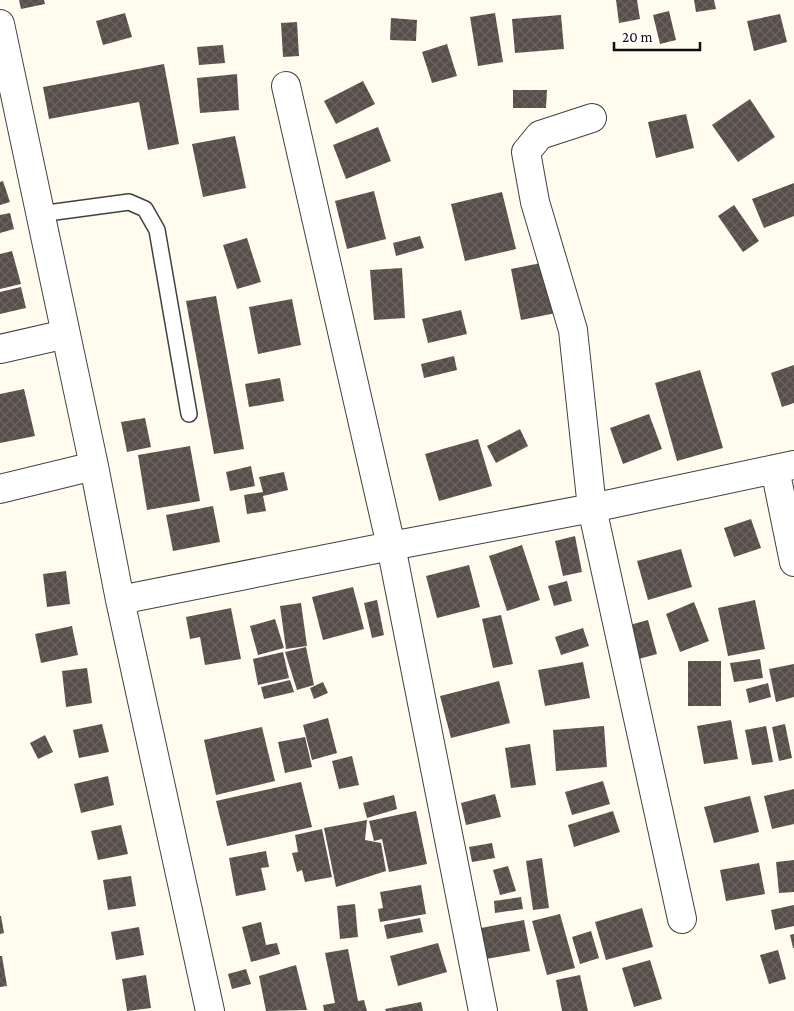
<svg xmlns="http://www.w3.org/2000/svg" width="794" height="1011" font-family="'Crimson Pro',serif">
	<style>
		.building { fill: url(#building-cross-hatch) }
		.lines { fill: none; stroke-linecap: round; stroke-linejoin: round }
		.service-casing { stroke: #414141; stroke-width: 18 }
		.minor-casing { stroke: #414141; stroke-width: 30 }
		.service { stroke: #fff; stroke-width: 15 }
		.minor { stroke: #fff; stroke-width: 28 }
	</style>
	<defs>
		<pattern id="building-cross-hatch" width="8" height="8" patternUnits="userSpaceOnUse" patternTransform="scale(1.25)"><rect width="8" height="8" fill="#574e4a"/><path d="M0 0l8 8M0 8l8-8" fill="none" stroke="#6a6360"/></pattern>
	</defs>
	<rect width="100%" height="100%" fill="#fffbef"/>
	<path class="building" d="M19 0H44L45 4 21 9Z
		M616 0H637L640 19 619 23Z
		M694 0H714L716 9 696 12Z
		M669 11 676 40 660 44 653 15Z
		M125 13 132 37 103 45 96 21Z
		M495 13 503 62 478 66 470 17Z
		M780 14 787 42 754 51 747 21Z
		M561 15 564 49 515 53 512 19Z
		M391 18 417 20 416 41 390 40Z
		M297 22 299 56 283 57 281 23Z
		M447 44 457 76 432 83 422 52Z
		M223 45 225 63 199 65 197 47Z
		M164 64 179 144 148 150 139 102 49 119 43 87Z
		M237 74 239 110 200 113 197 78Z
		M363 81 375 104 336 124 324 101Z
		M513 90H547L546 108H513Z
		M750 99 775 137 738 162 712 125Z
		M686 114 694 148 656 158 648 122Z
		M378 127 391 161 346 179 333 145Z
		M235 136 246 188 203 197 192 144Z
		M3 181 10 202 0 205V182Z
		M794 183V216L764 228 752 199Z
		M374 191 386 239 347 249 335 201Z
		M502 192 516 249 465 261 451 204Z
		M734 205 759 241 743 252 718 216Z
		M10 213 14 229 0 233V215Z
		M420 236 424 248 396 256 393 243Z
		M247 238 261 282 237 289 223 245Z
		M12 251 21 284 0 289V254Z
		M546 262 556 313 521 320 511 269Z
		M402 268 405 318 374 320 370 270Z
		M21 287 26 308 0 314V292Z
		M216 296 244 449 214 454 186 301Z
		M292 299 301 345 258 354 249 307Z
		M461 310 467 334 428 343 422 319Z
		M454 356 457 370 424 378 421 364Z
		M794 365V403L782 407 771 373Z
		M700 370 723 448 677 461 655 383Z
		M280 378 284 401 249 407 245 384Z
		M24 389 35 436 0 443V394Z
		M649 414 662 449 623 464 610 428Z
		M145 418 151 447 127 452 121 422Z
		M520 429 528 446 496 463 487 446Z
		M478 439 492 486 439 501 425 454Z
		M190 446 200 501 147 510 138 455Z
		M251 466 255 486 230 491 226 472Z
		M284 472 288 490 263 496 266 511 247 514 244 495 263 492 259 477Z
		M213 506 220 542 173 551 166 515Z
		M751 519 761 548 734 557 724 528Z
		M575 536 582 572 563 576 555 541Z
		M522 545 540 600 507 611 489 556Z
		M681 549 692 587 648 600 637 561Z
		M469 565 480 607 437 618 426 576Z
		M66 571 70 604 47 607 43 574Z
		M567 581 572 601 554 606 548 586Z
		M353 587 364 629 323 640 312 597Z
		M377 600 384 635 372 638 364 603Z
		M755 600 765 649 728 656 718 608Z
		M694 602 709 641 680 652 666 614Z
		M301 603 307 646 286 649 280 606Z
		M231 608 241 659 205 665 200 637 190 639 186 617Z
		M501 615 513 664 493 668 482 619Z
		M275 619 284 648 258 655 250 626Z
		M648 620 657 654 635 660 626 626Z
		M72 626 78 655 41 663 35 634Z
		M583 628 589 646 561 655 555 637Z
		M306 647 314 685 297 690 285 652Z
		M283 652 289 678 258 685 253 659Z
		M760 659 763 678 734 682 730 663Z
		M688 661H721V706H688Z
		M583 662 590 698 545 706 538 670Z
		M794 664V697L776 702 769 669Z
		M87 668 92 703 66 707 62 671Z
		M290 680 294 692 264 699 261 687Z
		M499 681 510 723 451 738 440 696Z
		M323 682 328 693 314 699 310 688Z
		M768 683 771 697 749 703 746 689Z
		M328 718 337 753 312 760 303 725Z
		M731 720 738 759 704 764 697 726Z
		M102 724 109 752 79 758 73 730Z
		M785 724 792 758 779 761 772 727Z
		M604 726 607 767 556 771 553 730Z
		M766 726 773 762 752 765 745 730Z
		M262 727 275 781 216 795 204 740Z
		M45 735 53 752 38 759 30 743Z
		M305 737 312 767 285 773 278 742Z
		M530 744 536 785 511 788 505 748Z
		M352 756 359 785 339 789 332 761Z
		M108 776 114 805 81 813 74 784Z
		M603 781 610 804 572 815 565 792Z
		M301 782 312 827 227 846 216 801Z
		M794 789V824L772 829 764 796Z
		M495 794 501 817 466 825 461 803Z
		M394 795 397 809 367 818 363 803Z
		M750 796 759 832 714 843 704 807Z
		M416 811 427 864 389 872 382 839 374 841 369 821Z
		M613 811 620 832 574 847 568 825Z
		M367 820 365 840 381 843 386 871 336 887 324 828Z
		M121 825 128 854 98 860 91 831Z
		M322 829 332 877 305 882 302 870 297 872 292 853 298 852 295 835Z
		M492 843 495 858 472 862 469 847Z
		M266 851 269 867 261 868 266 890 236 896 229 858Z
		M542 858 549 908 533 910 526 861Z
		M794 860V892L779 893 776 862Z
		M759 863 765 894 726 901 720 870Z
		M508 866 516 891 500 895 493 870Z
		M131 876 136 906 108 910 103 880Z
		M421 885 426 914 380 922 378 909 383 908 380 892Z
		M521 897 523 909 495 913 494 901Z
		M355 904 358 937 340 939 337 906Z
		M794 905V926L775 930 771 910Z
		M642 908 653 947 606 960 595 922Z
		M560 914 575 968 547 975 532 921Z
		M0 916H1L4 933 0 934Z
		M420 918 423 932 387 939 384 925Z
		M524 920 530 951 486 959 481 928Z
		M261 922 266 945 277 943 280 954 251 962 242 927Z
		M139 927 144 955 116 960 111 932Z
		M591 931 599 958 580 964 572 937Z
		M794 934V948H793L790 935Z
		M438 943 447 972 398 986 390 956Z
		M348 949 358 1001 364 1000 367 1011H324L323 1005 335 1003 325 953Z
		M778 950 786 979 769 984 760 955Z
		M0 956H2L7 986 0 987Z
		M650 960 662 999 634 1007 622 968Z
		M296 965 307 1010 266 1011 259 976Z
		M246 969 251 984 232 989 228 974Z
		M146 975 151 1008 127 1011 122 979Z
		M580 975 588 1011H562L556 980Z
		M421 1002 423 1011H386L385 1009Z"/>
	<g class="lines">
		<g class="service-casing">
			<path id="service" d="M40 214 129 202 145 209 157 230 189 414"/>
		</g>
		<g class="minor-casing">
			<path id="minor" d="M0 24 94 466 120 600 210 1011
				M286 86 391 546 483 1011
				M592 118 540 135 526 152 535 202 573 330 592 508 682 919
				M0 349 66 334
				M775 469 794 562
				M0 489 94 466
				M120 600 391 546 592 508 794 465"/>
		</g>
		<use href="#service" class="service"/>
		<use href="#minor" class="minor"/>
	</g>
	<path d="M614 42v8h86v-8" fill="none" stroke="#0e0e0e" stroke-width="2.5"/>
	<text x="622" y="42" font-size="15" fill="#0e0e0e" stroke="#ffffff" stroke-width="4" paint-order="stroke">20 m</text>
</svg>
